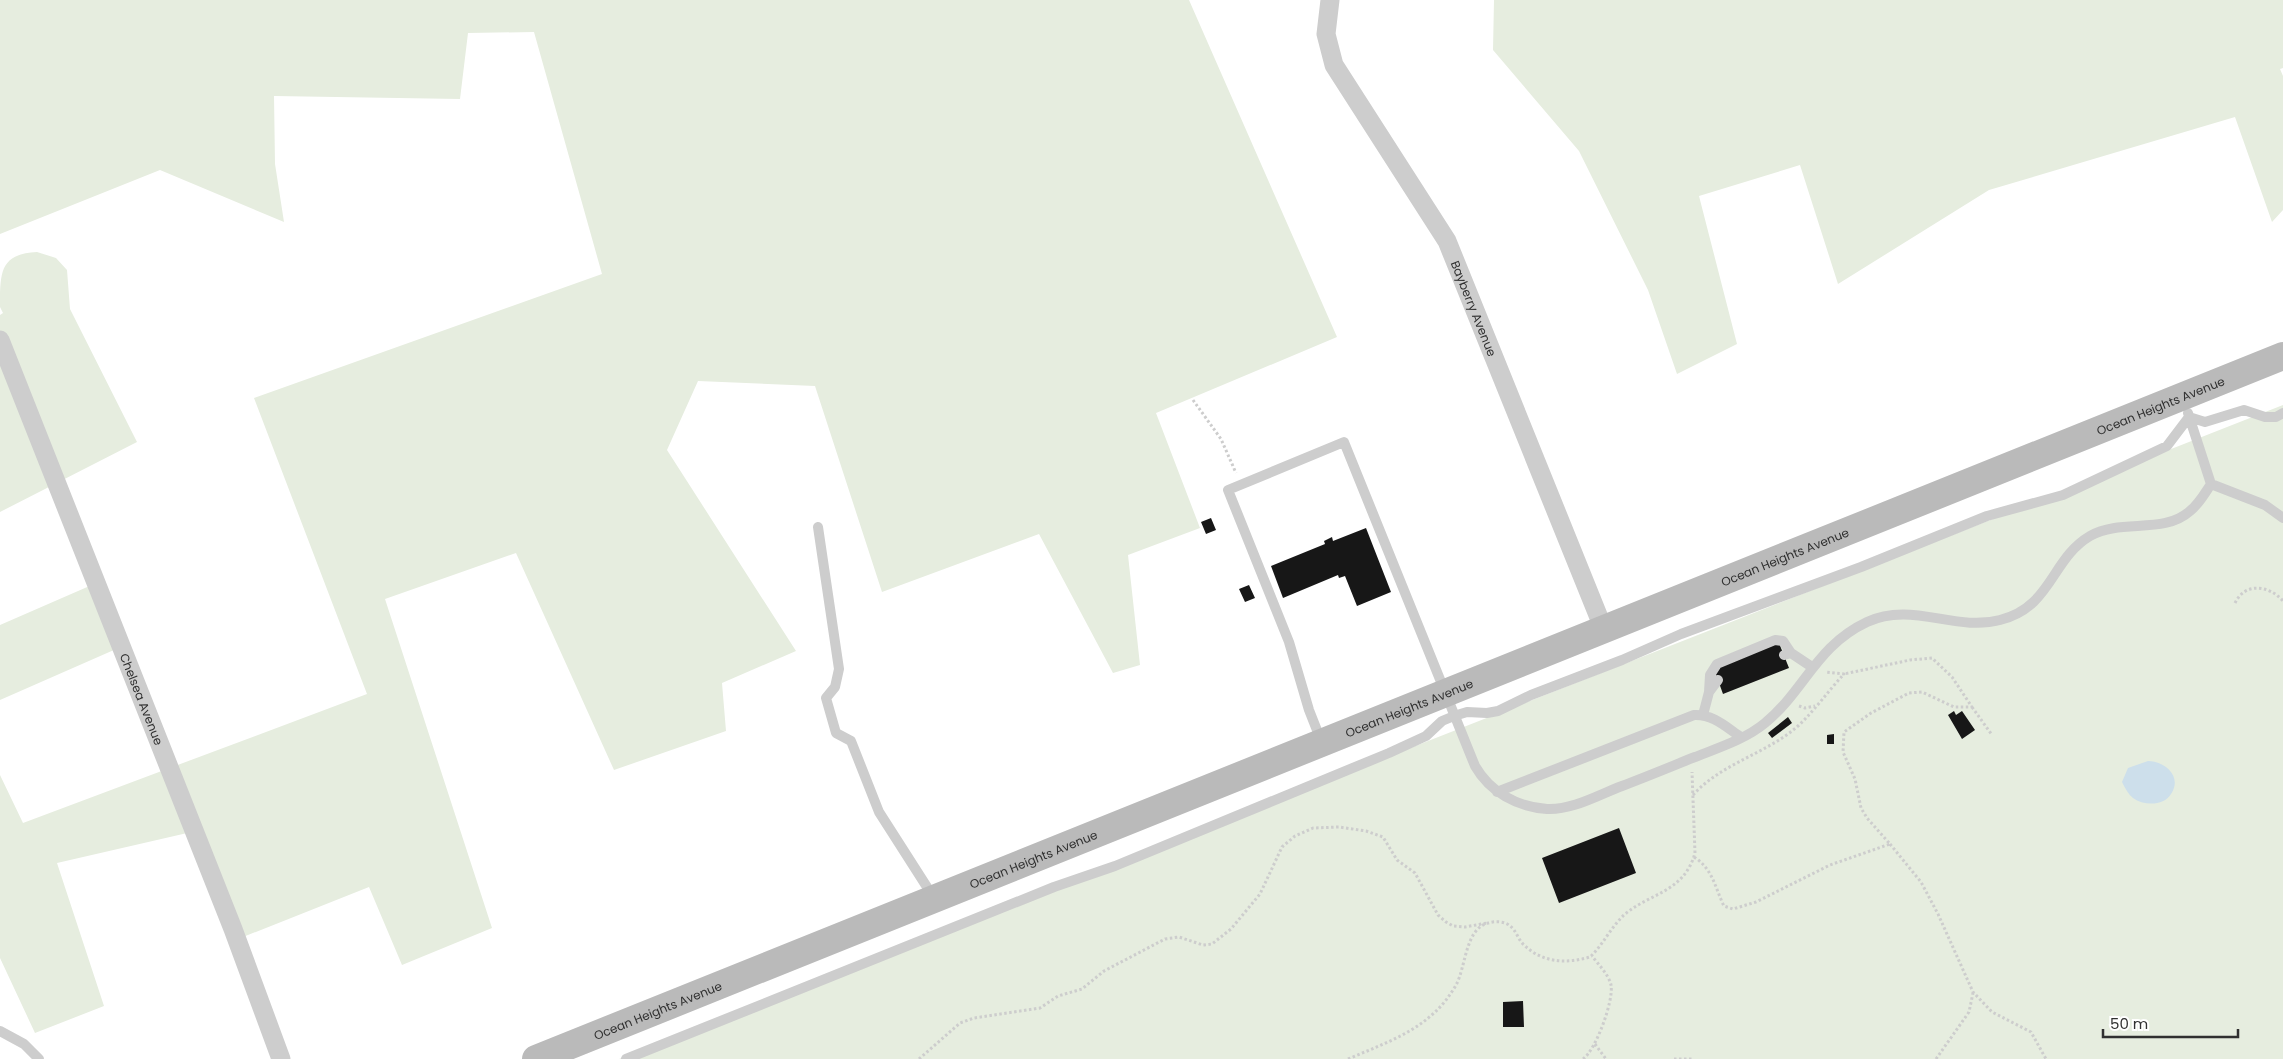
<svg xmlns="http://www.w3.org/2000/svg" width="2283" height="1059" font-family="Poppins,sans-serif">
	<style>
		.green { fill: #e6eddf }
		.water { fill: #cddfeb }
		.building { fill: #171717 }
		.lines { fill: none; stroke-linecap: round; stroke-linejoin: round }
		.path { stroke: #cdcdcd; stroke-width: 3; stroke-dasharray: 2.5 2.5; stroke-linecap: butt }
		.lane { stroke: #cdcdcd; stroke-width: 10 }
		.street { stroke: #cdcdcd; stroke-width: 19 }
		.secondary { stroke: #bababa; stroke-width: 28 }
		.labels { text-anchor: middle; dominant-baseline: central; stroke-width: 5; stroke-linejoin: round; paint-order: stroke }
		.street-label { font-size: 12px; fill: #303030; stroke: #fff }
	</style>
	<rect width="100%" height="100%" fill="#fff"/>
	<path class="green" d="M0 0H1189L1337 337 1156 413 1200 528 1128 555 1140 665 1113 673 1039 534 882 592 815 386 698 381 667 450 796 651 722 683 726 731 614 770 516 553 385 599 492 928 402 965 369 887 238 939 196 831 57 863 104 1006 35 1033 0 958V775L23 823 367 694 254 398 602 274 534 32 468 33 460 99 274 96 275 164 284 222 160 170 0 234Z
		M1494 0H2283V68L2280 69 2283 76V210L2272 222 2235 117 1989 190 1838 284 1800 165 1699 196 1737 344 1677 374 1648 290 1579 151 1493 50Z
		M37 252 56 258 67 270 70 309 137 442 0 512V315L3 313 0 307C0 272 0 254 37 252Z
		M2283 405V1059H619Z
		M101 581 123 646 0 700V625Z"/>
	<path class="water" d="M2148 761C2164 761 2183 776 2171 794 2164 806 2144 806 2133 798 2128 794 2125 788 2122 782L2128 768Z"/>
	<path class="building" d="M1211 518 1216 530 1206 534 1201 522Z
		M1366 528 1391 592 1357 606 1345 576 1339 578 1338 575 1283 598 1271 566 1325 544 1324 541 1332 537 1333 541Z
		M1249 585 1255 598 1245 602 1239 589Z
		M1779 643 1789 668 1723 694 1714 669Z
		M1954 711 1956 715 1962 711 1975 730 1962 739 1948 715Z
		M1788 717 1792 723 1772 738 1768 733Z
		M1834 734V744H1827V735Z
		M1619 828 1636 873 1559 903 1542 858Z
		M1523 1001 1524 1027H1503V1002Z"/>
	<g class="lines">
		<path class="path" d="M1193 400 1221 439 1236 473
			M2235 603C2245 582 2269 585 2283 601
			M1799 706 1805 708 1815 706
			M1972 707 1992 735
			M1693 795C1720 765 1761 755 1792 731 1810 717 1828 691 1844 674L1826 672
			M1890 844 1921 882 1938 914 1973 992 1992 1012 2031 1032 2046 1059
			M1694 857C1713 869 1715 888 1724 906L1733 909 1756 902 1830 865 1890 844 1867 818 1861 808 1855 779 1843 752 1844 732 1871 713 1909 693 1922 692 1954 707H1972L1952 677 1932 658 1910 660 1844 674
			M1595 1044 1606 1059
			M919 1059 960 1023 974 1018 1040 1008 1058 996 1082 989 1104 971 1165 939 1179 937 1203 945 1212 944 1231 929 1260 894 1282 847 1295 836 1313 828 1339 827 1366 831 1383 837 1397 860 1415 873 1438 915 1446 922 1453 926 1465 927 1487 923
			M1348 1059C1390 1041 1432 1028 1456 985 1466 967 1465 929 1488 923 1494 921 1505 921 1510 926 1516 930 1518 939 1523 944 1542 963 1566 964 1590 957 1603 945 1611 927 1624 915 1649 893 1684 893 1695 853L1692 772
			M1583 1059C1596 1050 1614 1000 1611 985 1609 975 1598 964 1592 956
			M1674 1059H1692
			M1936 1059 1969 1012 1973 993"/>
		<path class="lane" d="M2188 413 2211 484
			M2211 484 2265 505 2283 518
			M818 527 839 669 835 687 826 698 836 733 851 741 879 812 934 898
			M1784 655 1791 653 1812 667
			M1709 692 1710 675 1717 664 1775 640 1783 641 1791 653
			M1703 715 1709 692 1718 680
			M1322 743 1309 710 1289 642 1228 490 1344 442 1475 766C1490 792 1517 807 1547 809 1573 810 1598 795 1622 786 1646 777 1670 767 1695 757 1718 748 1746 739 1765 723 1805 690 1816 646 1867 622 1912 601 1955 632 2000 620 2052 607 2051 559 2090 536 2122 518 2163 535 2190 511 2199 504 2205 493 2211 484
			M1497 792 1694 715C1713 714 1726 727 1741 737
			M0 1031 24 1044 39 1059
			M626 1059 1054 887 1115 866 1389 753 1426 736 1442 721 1454 716 1467 712 1487 713 1498 711 1531 695 1622 660 1681 634 1861 567 1987 516 2063 495 2167 446 2189 417 2205 422 2244 410 2265 417H2276L2283 413"/>
		<g class="street">
			<path id="s1" d="M1330 0 1326 34 1334 65 1447 241 1604 630"/>
			<path id="s2" d="M0 340 233 929 281 1059"/>
		</g>
		<path class="secondary" id="s3" d="M536 1059 2283 356"/>
	</g>
	<g class="labels">
		<g class="street-label">
			<text stroke="none"><textPath href="#s1" startOffset="348">Bayberry Avenue</textPath></text>
			<text stroke="none"><textPath href="#s3" startOffset="1751">Ocean Heights Avenue</textPath></text>
			<text stroke="none"><textPath href="#s3" startOffset="1346">Ocean Heights Avenue</textPath></text>
			<text stroke="none"><textPath href="#s2" startOffset="386">Chelsea Avenue</textPath></text>
			<text stroke="none"><textPath href="#s3" startOffset="941">Ocean Heights Avenue</textPath></text>
			<text stroke="none"><textPath href="#s3" startOffset="536">Ocean Heights Avenue</textPath></text>
			<text stroke="none"><textPath href="#s3" startOffset="131">Ocean Heights Avenue</textPath></text>
		</g>
	</g>
	<path d="M2103 1029v8h135v-8" fill="none" stroke="#303030" stroke-width="2.5"/>
	<text x="2110" y="1029" font-size="15" fill="#303030" stroke="#ffffff" stroke-width="4" paint-order="stroke">50 m</text>
</svg>
